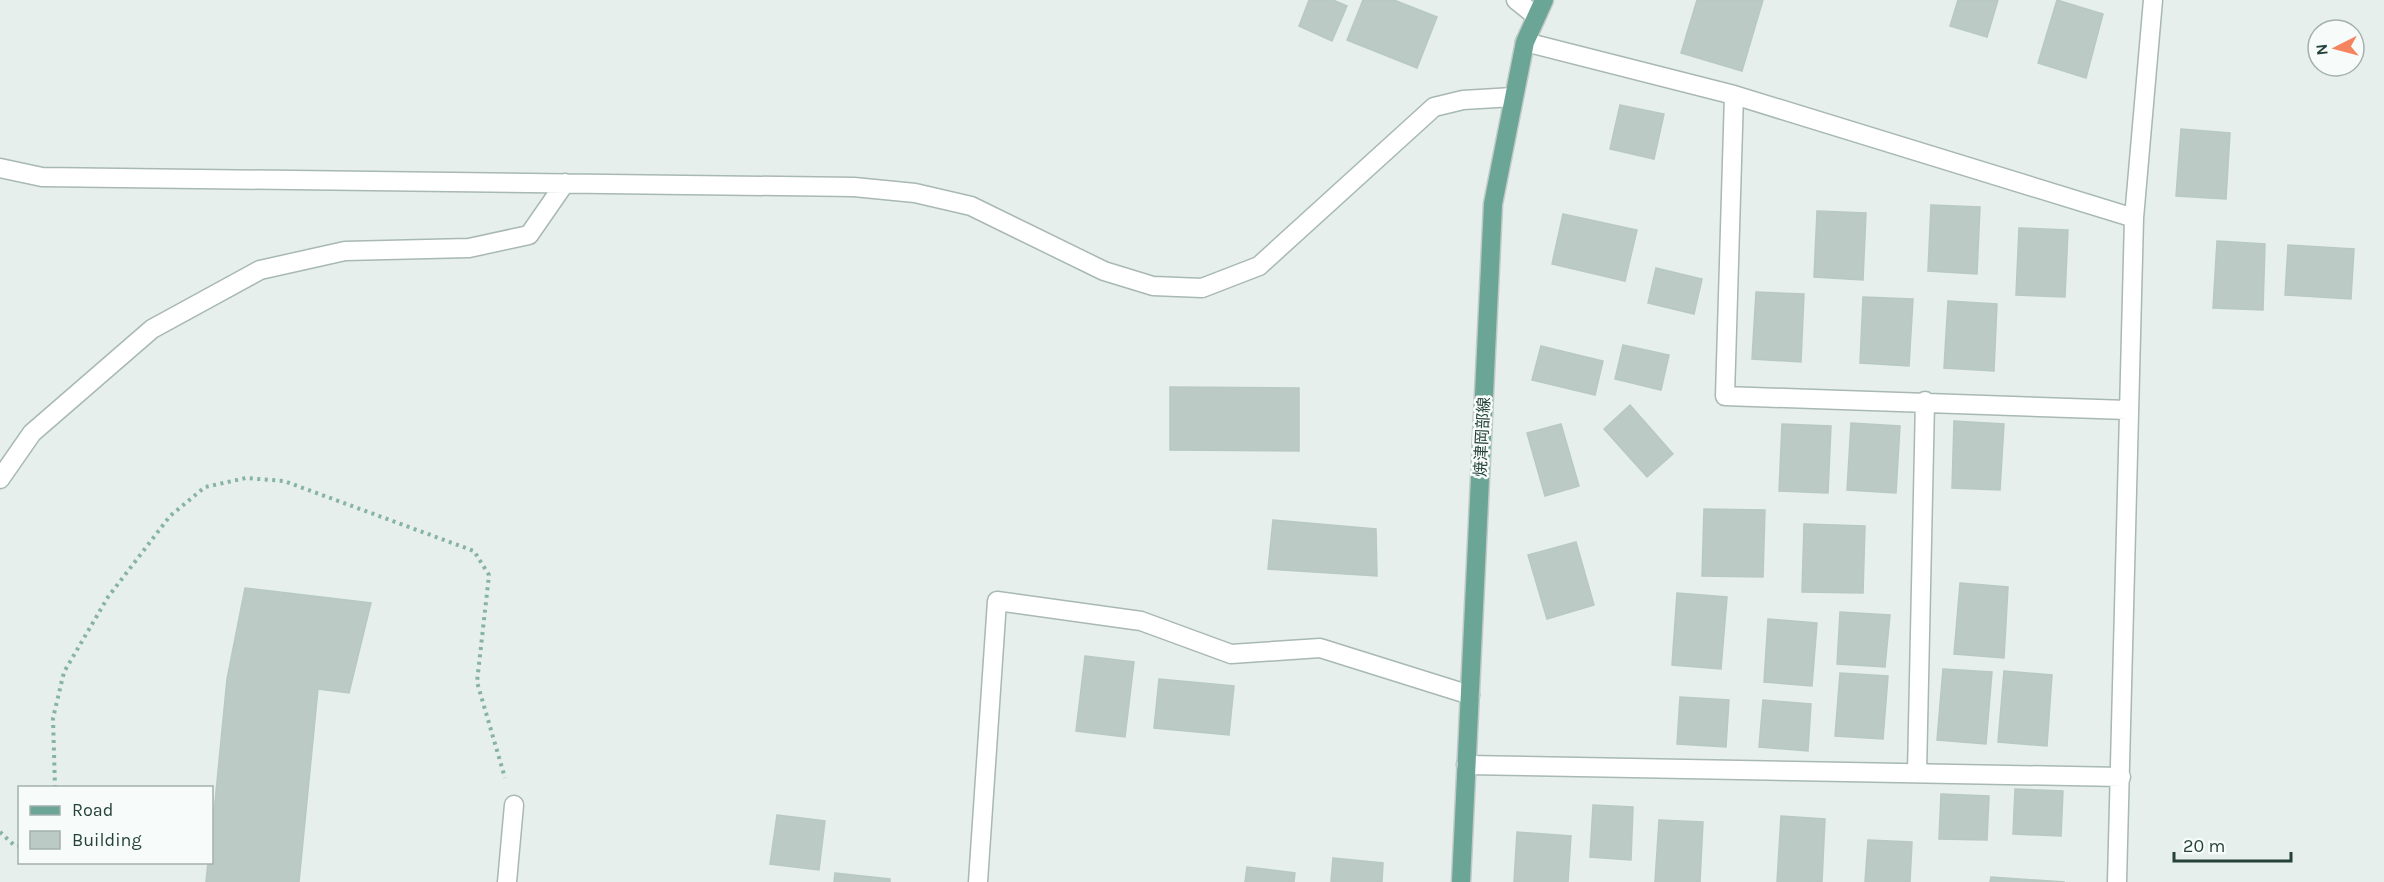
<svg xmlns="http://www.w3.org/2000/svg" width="2384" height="882" font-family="Karla,'Noto Sans JP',sans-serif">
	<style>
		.building { fill: #bbcac4; stroke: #b8c9c2; stroke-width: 1.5 }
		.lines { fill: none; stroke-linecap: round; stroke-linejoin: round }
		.minor-casing { stroke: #a8b8b2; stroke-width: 21 }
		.major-casing { stroke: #c2cac8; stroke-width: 21 }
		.path { stroke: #86b3a5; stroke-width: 4; stroke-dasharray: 3 4.5; stroke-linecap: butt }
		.minor { stroke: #fff; stroke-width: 18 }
		.major { stroke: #6aa596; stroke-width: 18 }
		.labels { text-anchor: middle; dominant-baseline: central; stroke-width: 5; stroke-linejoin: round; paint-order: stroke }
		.street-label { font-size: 16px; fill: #24423a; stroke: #f7fbf9 }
	</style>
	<rect width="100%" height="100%" fill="#e6efeb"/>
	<path class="building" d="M1309 0H1333L1347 6 1332 41 1299 26Z
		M1363 0H1394L1437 17 1417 68 1347 40Z
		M1697 0H1763L1742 71 1681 53Z
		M1958 0H1998L1987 37 1950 26Z
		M2057 0 2103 14 2086 78 2038 63Z
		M1620 105 1664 114 1654 159 1610 149Z
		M2181 129 2230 133 2226 199 2176 196Z
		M1931 205 1980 207 1977 274 1928 271Z
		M1817 211 1866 213 1863 280 1814 277Z
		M1563 214 1637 230 1625 281 1552 264Z
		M2019 228 2068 230 2065 297 2016 295Z
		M2217 241 2265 244 2263 310 2213 308Z
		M2288 245 2354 249 2351 299 2285 295Z
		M1656 268 1702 279 1694 314 1648 303Z
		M1756 292 1804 294 1801 362 1752 359Z
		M1863 297 1913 299 1909 366 1860 363Z
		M1948 301 1997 304 1994 371 1944 368Z
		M1623 345 1669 355 1661 390 1615 379Z
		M1541 346 1603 361 1595 395 1532 380Z
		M1170 387 1299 388V451L1170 450Z
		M1630 405 1673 454 1647 477 1604 429Z
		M1954 421 2004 424 2000 490 1952 488Z
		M1851 423 1900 426 1896 493 1847 490Z
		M1561 424 1579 486 1545 496 1527 433Z
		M1782 424 1831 426 1828 493 1779 491Z
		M1704 509 1765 510 1763 577 1702 576Z
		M1273 520 1376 529 1377 576 1268 569Z
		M1804 524 1865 526 1863 593 1802 592Z
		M1576 542 1594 605 1547 619 1528 555Z
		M1960 583 2008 587 2004 658 1954 654Z
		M245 588 371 603 349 693 318 689 299 882H206L208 862H212V833L227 679Z
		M1677 593 1727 597 1721 669 1672 665Z
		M1840 612 1890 615 1885 667 1837 664Z
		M1768 619 1817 623 1812 686 1764 682Z
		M1085 656 1134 662 1125 737 1076 731Z
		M1943 669 1992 672 1986 744 1937 740Z
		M2004 671 2052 675 2047 746 1998 742Z
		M1840 673 1888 676 1883 739 1835 736Z
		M1159 679 1234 686 1229 735 1154 728Z
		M1680 697 1729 700 1726 747 1677 744Z
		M1763 700 1811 704 1808 751 1759 747Z
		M2015 789 2063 791 2061 836 2013 834Z
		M1941 794 1989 796 1987 840 1939 839Z
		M1593 805 1633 807 1631 860 1590 857Z
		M777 815 825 821 819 870 770 864Z
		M1781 816 1825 819 1822 882H1777Z
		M1659 820 1703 822 1700 882H1655Z
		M1517 832 1571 836 1568 882H1514Z
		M1868 840 1912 842 1910 882H1865Z
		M1333 858 1383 863 1382 882H1331Z
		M1247 867 1295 873 1294 882H1245Z
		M835 873 890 879V882H834Z
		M1991 877 2065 882H1990Z"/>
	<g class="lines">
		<g class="minor-casing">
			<path id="minor" d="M1516 0 1536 16
				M1525 42 1734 95 2134 218
				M1734 95 1725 396 2127 410
				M0 168 42 177 854 187 915 193 971 206 1104 271 1153 286 1202 288 1259 266 1434 107 1463 100 1513 97
				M0 479 32 433 152 329 260 270 345 251 469 248 529 235 565 183
				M1466 765 2121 777
				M1917 773 1925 401
				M507 882 514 805
				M978 882 997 601 1141 621 1231 654 1320 648 1470 695
				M2117 882 2134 218 2153 0"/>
		</g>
		<g class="major-casing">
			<path id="major" d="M1461 882 1493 204 1525 42 1544 0"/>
		</g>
		<path class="path" d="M55 788 53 718 64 672 108 597 170 516 205 487 246 478 284 481 474 551 489 575 477 682 505 778
			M0 832 15 846H20"/>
		<use href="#minor" class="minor"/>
		<use href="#major" class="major"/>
	</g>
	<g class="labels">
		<g class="street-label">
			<text transform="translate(1482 437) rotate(-87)">焼津岡部線</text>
		</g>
	</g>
	<rect x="18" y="786" width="195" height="78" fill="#f7fbf9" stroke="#a3b1ad" stroke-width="1.5"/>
	<rect x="30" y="806" width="30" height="9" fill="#6aa596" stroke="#a3b1ad" stroke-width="1.5"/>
	<text x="72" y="816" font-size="18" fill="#24423a">Road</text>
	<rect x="30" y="831" width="30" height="18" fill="#bbcac4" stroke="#a3b1ad" stroke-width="1.5"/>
	<text x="72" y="846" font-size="18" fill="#24423a">Building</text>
	<g transform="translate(2336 48) rotate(264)"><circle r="28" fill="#f7fbf9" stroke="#a3b1ad" stroke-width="1.5"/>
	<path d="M0-4.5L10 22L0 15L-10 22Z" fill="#f4845f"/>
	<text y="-9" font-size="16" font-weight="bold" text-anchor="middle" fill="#24423a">N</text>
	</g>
	<path d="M2174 852v9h117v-9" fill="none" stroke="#24423a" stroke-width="3"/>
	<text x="2183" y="852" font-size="18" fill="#24423a" stroke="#f7fbf9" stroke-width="4.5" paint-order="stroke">20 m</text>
</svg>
